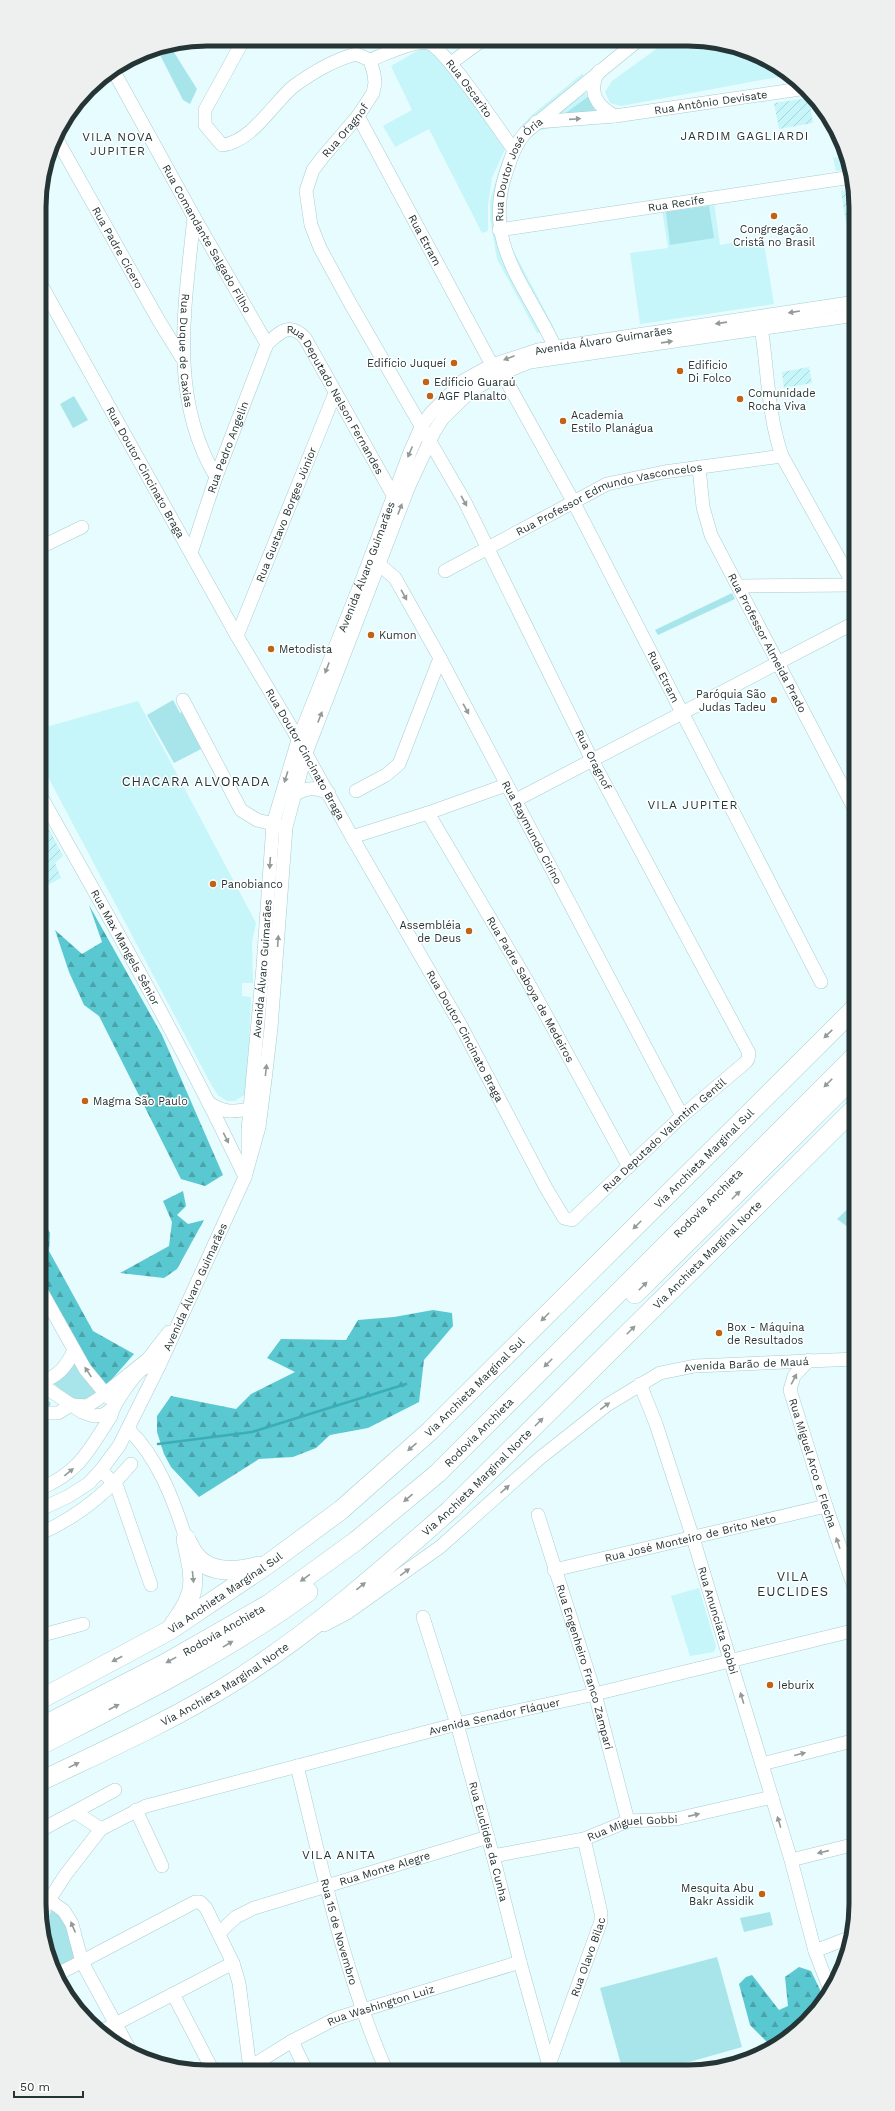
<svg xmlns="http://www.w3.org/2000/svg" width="895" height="2111" font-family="'Work Sans',sans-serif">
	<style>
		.built { fill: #c6f5fa }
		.industrial { fill: url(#industrial-furrows) }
		.forest { fill: url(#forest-firs) }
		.green { fill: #a7e5eb }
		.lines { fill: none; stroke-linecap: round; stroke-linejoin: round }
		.stream { stroke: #3badb6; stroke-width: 2.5 }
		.minor-casing { stroke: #a8cdd0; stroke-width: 14 }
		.highway-casing { stroke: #a8cdd0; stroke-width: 20 }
		.minor { stroke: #fff; stroke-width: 13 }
		.highway { stroke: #fff; stroke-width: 19 }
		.oneway { fill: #929a9a }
		.poi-dot { fill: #c16317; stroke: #fff; stroke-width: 1.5 }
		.labels { text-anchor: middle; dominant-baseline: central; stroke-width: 3; stroke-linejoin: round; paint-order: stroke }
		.street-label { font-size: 11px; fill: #253435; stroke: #fff }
		.poi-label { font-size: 11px; fill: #253435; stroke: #fff; text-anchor: start }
		.neighbourhood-label { font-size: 12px; letter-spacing: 1px; fill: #253435; stroke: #fff }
		.quarter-label { font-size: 13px; letter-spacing: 1px; fill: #253435; stroke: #fff }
		.rim { fill: none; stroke: #253435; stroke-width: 5 }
	</style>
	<defs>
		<pattern id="industrial-furrows" width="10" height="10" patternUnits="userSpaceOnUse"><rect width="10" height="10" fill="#c6f5fa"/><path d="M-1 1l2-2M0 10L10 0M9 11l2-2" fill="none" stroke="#aad3d7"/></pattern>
		<pattern id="forest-firs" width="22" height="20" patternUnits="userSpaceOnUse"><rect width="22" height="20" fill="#5ac8d1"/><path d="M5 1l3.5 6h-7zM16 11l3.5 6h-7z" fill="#4aa3aa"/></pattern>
	</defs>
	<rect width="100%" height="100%" fill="#e6fcfe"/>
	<path class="built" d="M666 42H721L763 56 781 70 783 76 621 106 610 103 605 92 612 81Z
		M426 46 442 60 505 149 492 178 488 205V231L482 233 429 129 395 147 383 126 412 110 391 66Z
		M583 73 584 90 593 107 608 120 539 130 530 137 519 154 511 172 505 194V222L510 244 555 330 537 333 497 259 490 219V201L500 166 511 141 520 128 532 115Z
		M847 156 851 169 836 171 833 158Z
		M714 202 720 245 763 237 774 304 640 324 630 253 668 248 662 209Z
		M138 701 256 923 252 942 253 983H242V996L251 997 247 1093 235 1101H227L218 1095 212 1086 39 760V729Z
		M699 1588 716 1646 714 1652 690 1656 671 1596Z"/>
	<path class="industrial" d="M809 98 813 123 779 129 774 103Z
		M854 189 856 222 846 223 841 191Z
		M809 367 812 383 784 388 782 372Z
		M39 810 63 856 55 863 61 878 39 890Z"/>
	<path class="forest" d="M89 905 162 1035 223 1175 205 1186 181 1179 99 1016 84 1005 69 972 55 930 82 954 102 942Z
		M183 1191 186 1206 177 1215 188 1224 204 1220 177 1269 164 1278 120 1273 169 1246 172 1222 163 1201Z
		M39 1213 50 1233 49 1251 93 1331 134 1354 105 1387 84 1360 39 1279Z
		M433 1310 452 1313 453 1326 424 1360 419 1402 368 1428 330 1435 316 1448 293 1457 259 1459 199 1497 171 1467 164 1454 157 1432V1416L171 1396 236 1409 251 1394 295 1372 267 1358 281 1339 346 1340 358 1320 394 1317Z
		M799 1967 811 1971 825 2000 821 2007 781 2044 773 2048 750 2025 739 1984 746 1977 752 1975 779 2010 788 2006 785 1977Z"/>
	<path class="green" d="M170 46 197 89 190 104 183 100 157 49Z
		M589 96 596 114 559 118Z
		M709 206 714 238 670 245 666 212Z
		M74 396 88 420 73 428 60 404Z
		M732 593 735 599 658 635 655 630Z
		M173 700 180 713 183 711 203 748 174 763 147 715Z
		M856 1201V1233L837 1219Z
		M76 1363 98 1393 86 1402 73 1400 54 1384Z
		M39 1394 51 1403 49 1408H39Z
		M52 1910C69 1922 72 1938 74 1959L53 1968C43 1943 38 1935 52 1910Z
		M770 1912 773 1925 744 1932 740 1918Z
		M717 1957 742 2047 654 2072H623L600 1988Z"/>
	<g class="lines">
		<path class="stream" d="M158 1444 252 1432 406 1384"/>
		<g class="minor-casing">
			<g id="minor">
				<path id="s1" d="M370 60C384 55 414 39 428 43 445 47 500 132 514 150"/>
				<path d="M451 63 481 41"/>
				<path id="s2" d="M113 70 194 217 267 344"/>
				<path d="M599 71C587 91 596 106 615 116"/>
				<path id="s3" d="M358 116 492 365"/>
				<path id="s4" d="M536 122 615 116 807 88"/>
				<path id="s5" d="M55 136 159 321 182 358"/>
				<path id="s6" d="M194 217C185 306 168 397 216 477"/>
				<path id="s7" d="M499 230 852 177"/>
				<path id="s8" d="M39 281 237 636 294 732 352 837 460 1024 546 1188 564 1218 572 1220 682 1116 746 1062 748 1059 749 1053 592 760 465 502 350 303 320 248 311 225 306 191 313 170 322 158 358 116 373 93 375 83 374 74 370 60 356 54C334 60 313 72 294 86 273 103 251 143 222 145L205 125V110L244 39"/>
				<path d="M760 321C768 366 767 413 782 456L856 589"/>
				<path id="s9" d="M558 354C531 290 481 247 506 173 511 158 515 144 526 132L636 42"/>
				<path id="s10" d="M502 373 573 501 821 982"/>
				<path id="s11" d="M699 467 703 507 711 535 856 812"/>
				<path d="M39 548 82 527"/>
				<path id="s12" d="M191 553 216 477 267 344C281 331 290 322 305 338L393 495"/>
				<path id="s13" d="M372 563 380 565 395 578 440 658 682 1116"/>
				<path id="s14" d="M445 571 607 484 664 472 782 456"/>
				<path d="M738 586 854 585"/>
				<path id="s15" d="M237 636 335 393"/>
				<path d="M183 700 241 810 257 820 281 826"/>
				<path d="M356 791 386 775 399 764 440 658"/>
				<path id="s16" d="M39 793C110 919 183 1046 245 1177"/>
				<path d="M294 795C307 787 315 787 329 793"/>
				<path d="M516 800 856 622"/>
				<path id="s17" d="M428 813 529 984 629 1167"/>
				<path d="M352 837 428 813 506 785"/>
				<path d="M209 1103C228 1115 235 1111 256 1108"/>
				<path id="s18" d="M248 1156V1130L263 967 273 824 298 740 362 580 410 452 421 427 431 413 463 381 492 365 538 350 856 302"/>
				<path d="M39 1287 85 1369 109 1398"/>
				<path id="s19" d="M809 1360 794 1376 790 1390 826 1506 856 1593"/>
				<path d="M39 1383 82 1412 93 1416 103 1415 113 1408"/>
				<path d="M39 1383C57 1377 66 1368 74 1350"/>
				<path id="s20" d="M640 1384 656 1424 693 1538 791 1860 815 1951 830 1990"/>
				<path d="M72 1405 87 1406 98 1399 148 1359 169 1332"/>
				<path d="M39 1413H58L71 1405"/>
				<path d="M129 1430C158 1458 174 1501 186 1539"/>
				<path d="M101 1470 117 1487 151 1585"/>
				<path d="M39 1489C79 1473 89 1450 111 1416 113 1405 134 1374 144 1368 149 1366 154 1365 159 1366"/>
				<path id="s21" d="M39 1510 69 1496 89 1483 101 1470 119 1446 159 1366 245 1177 259 1127 265 1080 271 1028 286 827 306 753 409 486 434 432 443 418 471 391 502 373 530 362 856 315"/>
				<path id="s22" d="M538 1515 595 1694 628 1821"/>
				<path d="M39 1534C76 1518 105 1495 131 1464"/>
				<path id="s23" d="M554 1570 826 1506"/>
				<path id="s24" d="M423 1617 457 1724 493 1856 520 1962 549 2066"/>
				<path id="s25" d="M324 1625 347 1613 440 1547 540 1458 578 1428 607 1405 660 1373 695 1366 856 1359"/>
				<path d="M39 1636 83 1624"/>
				<path d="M762 1764 856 1740"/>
				<path id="s26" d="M297 1766C322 1868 344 1973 386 2070"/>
				<path d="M136 1810 162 1866"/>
				<path d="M75 1812 101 1829"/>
				<path d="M39 1831 115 1790"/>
				<path id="s27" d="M493 1856 584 1839 628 1821 676 1819 772 1797"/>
				<path d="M791 1860 856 1844"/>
				<path d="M49 1900 64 1911 72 1924 82 1962 132 2054"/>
				<path id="s28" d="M40 1914 66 1874 101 1829 146 1806 457 1724 595 1694 856 1630"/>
				<path id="s29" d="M219 1933 236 1917 254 1908 488 1837"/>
				<path d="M815 1951 851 1937"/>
				<path d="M56 1975 195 1902H200L206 1908 233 1963 239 1983 250 2069"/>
				<path d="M173 1994 212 2069"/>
				<path d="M100 2032 233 1963"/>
				<path d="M292 2041 306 2070"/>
				<path id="s30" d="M548 2068 601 1921V1913L584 1839"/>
				<path id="s31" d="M247 2069 292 2041 337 2018 520 1962"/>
			</g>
		</g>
		<g class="highway-casing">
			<g id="highway">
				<path d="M635 1294 856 1075"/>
				<path d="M189 1545C202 1575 232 1573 259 1566"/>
				<path d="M174 1624C200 1590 194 1578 186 1539"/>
				<path id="s32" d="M39 1700 170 1630 268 1564 341 1510 430 1431 856 1007"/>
				<path id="s33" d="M39 1728 166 1663 269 1604 356 1541 438 1473 856 1055"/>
				<path d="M39 1746C131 1699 225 1653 308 1592"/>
				<path id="s34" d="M39 1782C103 1751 169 1722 230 1684 310 1634 381 1571 451 1509L856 1107"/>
			</g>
		</g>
		<use href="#minor" class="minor"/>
		<use href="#highway" class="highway"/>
	</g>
	<defs><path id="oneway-solid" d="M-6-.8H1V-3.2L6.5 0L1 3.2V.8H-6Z"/></defs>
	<g class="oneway">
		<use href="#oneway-solid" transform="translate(575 119) rotate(-4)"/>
		<use href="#oneway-solid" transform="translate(794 312) rotate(171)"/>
		<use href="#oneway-solid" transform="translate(721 323) rotate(172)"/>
		<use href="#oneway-solid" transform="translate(667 342) rotate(-8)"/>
		<use href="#oneway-solid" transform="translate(509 358) rotate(159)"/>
		<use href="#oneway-solid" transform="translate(410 452) rotate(113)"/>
		<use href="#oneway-solid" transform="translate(464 501) rotate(61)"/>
		<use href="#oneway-solid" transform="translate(400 509) rotate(-69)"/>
		<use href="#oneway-solid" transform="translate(404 595) rotate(61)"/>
		<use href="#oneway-solid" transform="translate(327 668) rotate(111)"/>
		<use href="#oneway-solid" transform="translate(466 709) rotate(61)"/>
		<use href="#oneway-solid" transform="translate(320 717) rotate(-69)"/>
		<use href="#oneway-solid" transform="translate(286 777) rotate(107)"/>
		<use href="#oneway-solid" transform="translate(270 863) rotate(94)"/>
		<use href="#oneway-solid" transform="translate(278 941) rotate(-86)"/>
		<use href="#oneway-solid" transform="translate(828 1034) rotate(136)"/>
		<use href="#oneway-solid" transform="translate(266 1070) rotate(-84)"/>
		<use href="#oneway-solid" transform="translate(828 1083) rotate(135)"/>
		<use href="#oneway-solid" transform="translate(226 1138) rotate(63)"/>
		<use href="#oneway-solid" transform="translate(736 1195) rotate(-45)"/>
		<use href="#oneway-solid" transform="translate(637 1225) rotate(135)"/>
		<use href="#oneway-solid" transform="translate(643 1286) rotate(-45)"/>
		<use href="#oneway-solid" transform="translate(545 1317) rotate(135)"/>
		<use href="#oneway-solid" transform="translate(631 1330) rotate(-45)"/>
		<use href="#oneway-solid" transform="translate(548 1363) rotate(135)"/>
		<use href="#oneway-solid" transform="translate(88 1372) rotate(-124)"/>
		<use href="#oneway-solid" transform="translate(794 1379) rotate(-62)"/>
		<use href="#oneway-solid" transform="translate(605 1406) rotate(-36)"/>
		<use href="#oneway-solid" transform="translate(539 1422) rotate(-45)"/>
		<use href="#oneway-solid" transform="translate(412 1447) rotate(139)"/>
		<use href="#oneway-solid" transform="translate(69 1472) rotate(-39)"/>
		<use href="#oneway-solid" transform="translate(505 1489) rotate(-42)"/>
		<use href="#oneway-solid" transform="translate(408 1498) rotate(140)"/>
		<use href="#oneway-solid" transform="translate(838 1543) rotate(-109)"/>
		<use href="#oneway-solid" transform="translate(405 1572) rotate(-36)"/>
		<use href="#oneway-solid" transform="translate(193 1577) rotate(84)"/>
		<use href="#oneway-solid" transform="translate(305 1578) rotate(144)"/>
		<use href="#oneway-solid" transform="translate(361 1586) rotate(-39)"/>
		<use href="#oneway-solid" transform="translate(228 1644) rotate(-31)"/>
		<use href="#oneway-solid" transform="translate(117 1659) rotate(152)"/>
		<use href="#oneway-solid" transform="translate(171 1660) rotate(151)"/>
		<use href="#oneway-solid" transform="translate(742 1698) rotate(-107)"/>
		<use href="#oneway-solid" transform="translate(114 1707) rotate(-28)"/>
		<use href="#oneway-solid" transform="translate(800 1754) rotate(-14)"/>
		<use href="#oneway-solid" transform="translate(74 1765) rotate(-26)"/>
		<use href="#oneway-solid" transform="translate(694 1815) rotate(-13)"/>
		<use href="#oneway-solid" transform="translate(779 1822) rotate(-107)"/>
		<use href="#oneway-solid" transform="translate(823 1852) rotate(167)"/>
		<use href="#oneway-solid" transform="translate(73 1927) rotate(-113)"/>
	</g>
	<g class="poi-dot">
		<circle cx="774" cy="216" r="4"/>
		<circle cx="454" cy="363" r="4"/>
		<circle cx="680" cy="371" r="4"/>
		<circle cx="426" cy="382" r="4"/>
		<circle cx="430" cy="396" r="4"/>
		<circle cx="740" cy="399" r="4"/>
		<circle cx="563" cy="421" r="4"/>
		<circle cx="371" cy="635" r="4"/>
		<circle cx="271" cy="649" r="4"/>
		<circle cx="774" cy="700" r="4"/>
		<circle cx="213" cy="884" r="4"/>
		<circle cx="469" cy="931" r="4"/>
		<circle cx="85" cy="1101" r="4"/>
		<circle cx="719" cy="1333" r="4"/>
		<circle cx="770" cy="1685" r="4"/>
		<circle cx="762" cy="1894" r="4"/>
	</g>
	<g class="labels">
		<g class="street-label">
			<text stroke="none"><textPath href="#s1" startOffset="123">Rua Oscarito</textPath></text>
			<text stroke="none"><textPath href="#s4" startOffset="176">Rua Antônio Devisate</textPath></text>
			<text stroke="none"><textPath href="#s8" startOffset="2372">Rua Oragnof</textPath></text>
			<text stroke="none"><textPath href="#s9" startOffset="203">Rua Doutor José Ória</textPath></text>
			<text stroke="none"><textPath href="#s7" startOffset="179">Rua Recife</textPath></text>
			<text stroke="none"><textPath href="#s2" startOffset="193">Rua Comandante Salgado Filho</textPath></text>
			<text stroke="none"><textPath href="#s3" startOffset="141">Rua Etram</textPath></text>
			<text stroke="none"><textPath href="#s5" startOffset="128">Rua Padre Cícero</textPath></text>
			<text stroke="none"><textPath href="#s18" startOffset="967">Avenida Álvaro Guimarães</textPath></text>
			<text stroke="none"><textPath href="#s6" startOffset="134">Rua Duque de Caxias</textPath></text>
			<text stroke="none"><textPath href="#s12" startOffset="335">Rua Deputado Nelson Fernandes</textPath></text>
			<text stroke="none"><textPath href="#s12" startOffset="112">Rua Pedro Angelin</textPath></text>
			<text stroke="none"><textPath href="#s8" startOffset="219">Rua Doutor Cincinato Braga</textPath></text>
			<text stroke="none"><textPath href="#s14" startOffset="181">Rua Professor Edmundo Vasconcelos</textPath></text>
			<text stroke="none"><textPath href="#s15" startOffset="131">Rua Gustavo Borges Júnior</textPath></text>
			<text stroke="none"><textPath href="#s18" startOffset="607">Avenida Álvaro Guimarães</textPath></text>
			<text stroke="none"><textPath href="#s11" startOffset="191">Rua Professor Almeida Prado</textPath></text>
			<text stroke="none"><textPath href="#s10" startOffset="344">Rua Etram</textPath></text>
			<text stroke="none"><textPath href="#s8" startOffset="543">Rua Doutor Cincinato Braga</textPath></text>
			<text transform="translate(593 760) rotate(63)">Rua Oragnof</text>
			<text stroke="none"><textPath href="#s13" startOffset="317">Rua Raymundo Cirino</textPath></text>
			<text stroke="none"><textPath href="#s16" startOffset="177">Rua Max Mangels Sênior</textPath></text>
			<text stroke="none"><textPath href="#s18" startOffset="188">Avenida Álvaro Guimarães</textPath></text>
			<text stroke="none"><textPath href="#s17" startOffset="204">Rua Padre Saboya de Medeiros</textPath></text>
			<text stroke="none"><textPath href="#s8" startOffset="867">Rua Doutor Cincinato Braga</textPath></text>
			<text stroke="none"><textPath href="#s8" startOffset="1208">Rua Deputado Valentim Gentil</textPath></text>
			<text stroke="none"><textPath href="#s32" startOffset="863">Via Anchieta Marginal Sul</textPath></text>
			<text stroke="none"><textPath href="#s33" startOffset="857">Rodovia Anchieta</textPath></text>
			<text stroke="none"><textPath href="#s34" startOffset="858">Via Anchieta Marginal Norte</textPath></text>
			<text stroke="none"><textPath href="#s21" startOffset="281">Avenida Álvaro Guimarães</textPath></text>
			<text stroke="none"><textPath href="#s25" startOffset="508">Avenida Barão de Mauá</textPath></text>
			<text stroke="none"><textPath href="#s32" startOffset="539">Via Anchieta Marginal Sul</textPath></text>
			<text stroke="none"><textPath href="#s33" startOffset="533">Rodovia Anchieta</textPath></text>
			<text stroke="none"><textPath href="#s19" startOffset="113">Rua Miguel Arco e Flecha</textPath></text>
			<text stroke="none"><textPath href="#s34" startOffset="534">Via Anchieta Marginal Norte</textPath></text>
			<text stroke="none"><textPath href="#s23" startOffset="140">Rua José Monteiro de Brito Neto</textPath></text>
			<text stroke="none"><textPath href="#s32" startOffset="215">Via Anchieta Marginal Sul</textPath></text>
			<text stroke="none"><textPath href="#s20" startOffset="249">Rua Anunciata Gobbi</textPath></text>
			<text stroke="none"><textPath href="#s33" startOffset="209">Rodovia Anchieta</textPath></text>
			<text stroke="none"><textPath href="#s22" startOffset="159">Rua Engenheiro Franco Zampari</textPath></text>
			<text stroke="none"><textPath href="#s34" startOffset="210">Via Anchieta Marginal Norte</textPath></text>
			<text stroke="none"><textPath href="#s28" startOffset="515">Avenida Senador Fláquer</textPath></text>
			<text stroke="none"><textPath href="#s27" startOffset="143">Rua Miguel Gobbi</textPath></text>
			<text stroke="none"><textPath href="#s24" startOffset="234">Rua Euclides da Cunha</textPath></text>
			<text stroke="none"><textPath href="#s29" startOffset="180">Rua Monte Alegre</textPath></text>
			<text stroke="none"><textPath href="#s26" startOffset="171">Rua 15 de Novembro</textPath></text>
			<text stroke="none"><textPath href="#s30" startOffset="118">Rua Olavo Bilac</textPath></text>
			<text stroke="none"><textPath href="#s31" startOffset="149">Rua Washington Luiz</textPath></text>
		</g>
		<g class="poi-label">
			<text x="774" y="229" text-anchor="middle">Congregação<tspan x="774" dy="13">Cristã no Brasil</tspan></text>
			<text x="446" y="363" text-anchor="end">Edifício Juqueí</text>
			<text x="688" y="365">Edificio<tspan x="688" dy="13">Di Folco</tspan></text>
			<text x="434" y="382">Edíficio Guaraú</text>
			<text x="748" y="393">Comunidade<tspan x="748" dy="13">Rocha Viva</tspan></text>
			<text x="438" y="396">AGF Planalto</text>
			<text x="571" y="415">Academia<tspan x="571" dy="13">Estilo Planágua</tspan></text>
			<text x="379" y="635">Kumon</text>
			<text x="279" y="649">Metodista</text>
			<text x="766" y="694" text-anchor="end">Paróquia São<tspan x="766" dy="13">Judas Tadeu</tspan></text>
			<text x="221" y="884">Panobianco</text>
			<text x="461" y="925" text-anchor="end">Assembléia<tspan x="461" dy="13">de Deus</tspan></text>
			<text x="93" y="1101">Magma São Paulo</text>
			<text x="727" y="1327">Box - Máquina<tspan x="727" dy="13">de Resultados</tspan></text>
			<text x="778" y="1685">Ieburix</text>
			<text x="754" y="1888" text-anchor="end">Mesquita Abu<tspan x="754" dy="13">Bakr Assidik</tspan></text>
		</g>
		<g class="neighbourhood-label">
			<text x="745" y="136">JARDIM GAGLIARDI</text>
			<text x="118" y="137">VILA NOVA<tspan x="118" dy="14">JUPITER</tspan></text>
			<text x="693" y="805">VILA JUPITER</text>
			<text x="339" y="1855">VILA ANITA</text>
		</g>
		<g class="quarter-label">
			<text x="196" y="781">CHACARA ALVORADA</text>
			<text x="793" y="1576">VILA<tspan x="793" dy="15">EUCLIDES</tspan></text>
		</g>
	</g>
	<path d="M0 0H895V2111H0ZM207 46H688A161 161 0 0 1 849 207V1904A161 161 0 0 1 688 2065H207A161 161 0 0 1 46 1904V207A161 161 0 0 1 207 46Z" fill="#eeefef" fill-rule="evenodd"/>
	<path class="rim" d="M207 46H688A161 161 0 0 1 849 207V1904A161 161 0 0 1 688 2065H207A161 161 0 0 1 46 1904V207A161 161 0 0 1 207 46Z"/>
	<path d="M14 2091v6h69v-6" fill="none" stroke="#253435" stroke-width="2"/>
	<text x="20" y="2091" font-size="12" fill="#253435" stroke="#ffffff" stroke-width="3" paint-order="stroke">50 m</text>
</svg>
